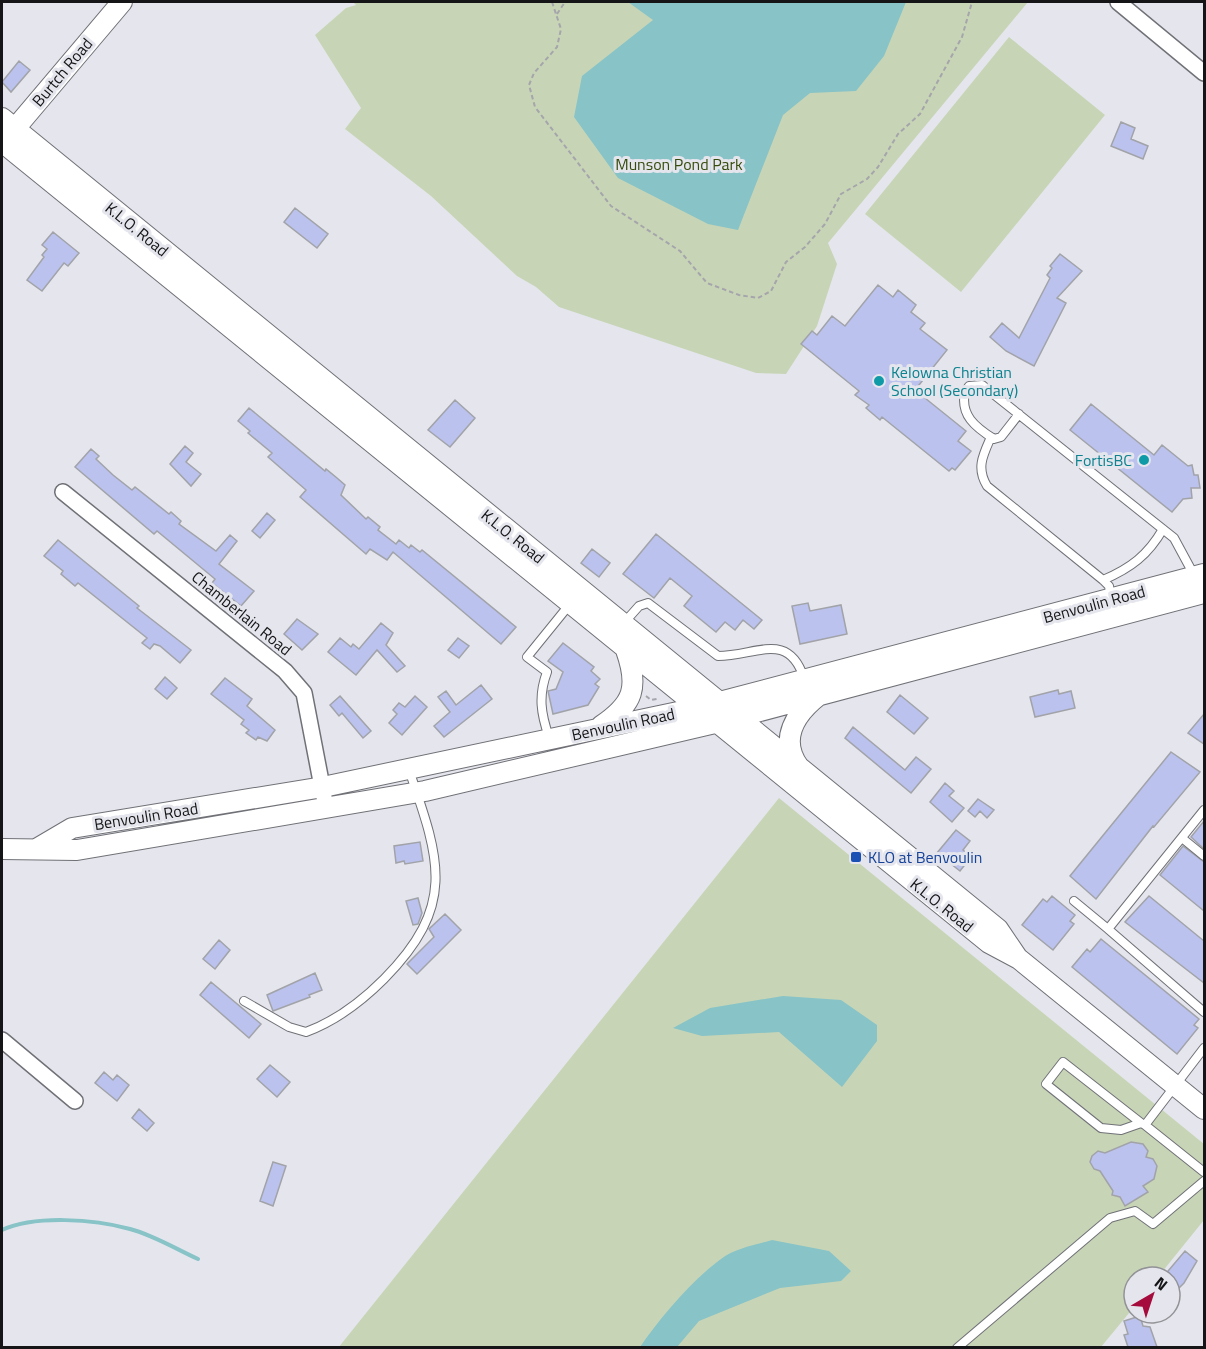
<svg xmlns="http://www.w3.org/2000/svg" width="1206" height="1349" font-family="'Titillium Web',sans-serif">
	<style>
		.green { fill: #c7d5b6 }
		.water { fill: #87c3c7 }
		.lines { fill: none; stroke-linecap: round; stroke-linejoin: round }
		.stream { stroke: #87c3c7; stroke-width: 4 }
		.building { fill: #bac2ed; stroke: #a2a3a9; stroke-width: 1.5 }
		.service-casing { stroke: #707177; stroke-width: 10 }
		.minor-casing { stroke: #707177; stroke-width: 18 }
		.secondary-casing { stroke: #707177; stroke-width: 22 }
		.path { stroke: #a5a5ab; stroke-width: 2; stroke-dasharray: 4.5 3; stroke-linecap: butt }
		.service { stroke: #fff; stroke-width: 8 }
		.minor { stroke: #fff; stroke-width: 15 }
		.secondary { stroke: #fff; stroke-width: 20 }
		.culture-dot { fill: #0f9aa8; stroke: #e5e6ed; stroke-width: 2 }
		.transit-dot { fill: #1a4fb4; stroke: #e5e6ed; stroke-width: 2 }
		.labels { text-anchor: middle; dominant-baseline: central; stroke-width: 6; stroke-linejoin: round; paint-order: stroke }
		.street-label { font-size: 16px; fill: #151517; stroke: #e5e6ed }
		.park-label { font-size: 16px; fill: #364c0c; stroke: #e5e6ed }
		.culture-label { font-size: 16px; fill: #0d838f; stroke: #e5e6ed; text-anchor: start }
		.transit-label { font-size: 16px; fill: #164399; stroke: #e5e6ed; text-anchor: start }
	</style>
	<rect width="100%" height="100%" fill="#e5e6ed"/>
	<path class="green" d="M353 2H1028L828 243 837 264 817 326 786 374 756 373 559 307 536 287 517 276 431 196 345 129 361 108 315 35 346 8 356 5Z
		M1009 37 1105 115 961 292 865 214Z
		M779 798 1204 1144V1220L1158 1277H1134V1307L1101 1347 338 1348Z"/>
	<path class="water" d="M628 2H906L884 56 856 91 810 93 783 115 738 230 708 224 618 178 574 117 582 76 653 20Z
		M783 996 841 1000 877 1025V1041L842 1087 779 1032 702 1036 673 1028 710 1008Z
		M772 1240 829 1251 851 1271 841 1281 780 1288 699 1321 677 1347H640C660 1318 692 1280 721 1259 735 1248 755 1245 772 1240Z"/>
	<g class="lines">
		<path class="stream" d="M2 1230C35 1215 94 1219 130 1229 153 1235 176 1249 198 1259"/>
	</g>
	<path class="building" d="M19 61 30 70 11 92 2 82Z
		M1121 122 1135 128 1131 139 1148 146 1143 159 1111 146Z
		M295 208 328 234 317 248 284 222Z
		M53 232 79 253 68 266 64 263 42 291 27 280 44 257 42 255 47 249 42 245Z
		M1060 254 1082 271 1057 298 1066 303 1034 366 1006 351 990 337 1002 323 1019 338 1050 278 1047 275 1052 268 1050 266Z
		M878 285 893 297 898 290 916 305 911 312 925 323 920 329 947 350 915 390 966 431 958 441 971 451 955 470 952 468 949 471 882 417 880 420 866 408 869 405 855 395 859 391 801 344 812 331 817 335 832 316 845 326Z
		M455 400 475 418 450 447 428 430Z
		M1091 404 1154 455 1162 445 1188 466 1192 465 1194 475H1198L1200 488H1191L1192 498 1183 499 1172 512 1070 430Z
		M249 408 325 471 326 469 337 478 345 485 341 495 366 519 368 517 380 527 378 530 396 544 399 540 409 548 411 545 420 552 422 550 516 627 501 644 393 552 387 560 370 549 366 554 300 497 306 490 268 457 272 453 248 433 250 431 238 421Z
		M185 446 193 453 186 462 201 474 191 486 170 464Z
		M91 449 99 456 96 459 113 475 132 490 135 487 169 514 171 512 181 521 179 524 216 551 230 535 237 541 219 564 254 591 241 606 212 583 215 579 157 531 154 534 75 467Z
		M267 513 275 520 260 538 252 531Z
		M656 534 762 620 754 629 743 620 735 630 725 622 716 632 684 606 692 596 670 578 654 598 623 574Z
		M58 540 139 606 137 608 191 650 180 663 160 646 154 644 150 649 142 643 147 638 78 583 75 586 61 574 63 571 44 556Z
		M592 549 610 563 599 577 581 563Z
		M808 603 810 611 841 605 847 634 800 644 792 606Z
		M297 619 318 634 302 650 284 634Z
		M381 623 393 633 386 645 405 666 397 672 377 650 356 675 328 652 340 638 351 647 353 644 359 649Z
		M458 638 469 646 459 658 448 650Z
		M563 643 594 667 591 671 600 679 595 684 599 687 588 705 553 714 548 691 556 689 563 672 548 661Z
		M165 677 177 688 167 699 155 689Z
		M225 678 252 699 247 706 275 730 267 741 258 737 256 740 246 733 249 730 241 724 244 720 211 694Z
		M481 685 492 699 444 737 434 726 450 712 438 697 446 691 456 705Z
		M1058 690 1059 694 1071 691 1075 708 1035 717 1030 697Z
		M900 695 928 718 914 734 887 712Z
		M340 696 371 731 363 738 342 713 339 716 330 705Z
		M415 696 427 707 402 735 389 723 397 714 393 710 399 703 405 707Z
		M1204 714V744L1188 733Z
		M853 727 905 770 916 757 931 769 911 793 845 738Z
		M1171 752 1200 772 1154 827 1153 826 1096 899 1070 876Z
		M945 783 954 791 949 796 964 808 952 822 930 802Z
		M978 799 994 810 987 818 980 811 975 817 968 811Z
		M1204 821V849L1191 837Z
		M956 830 970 841 963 850 971 857 960 871 937 853Z
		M420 842 423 861 405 864 404 861 396 863 394 846Z
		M1183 846 1204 862V911L1160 875Z
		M1052 896 1075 915 1070 921 1074 924 1053 950 1022 925 1043 899 1047 902Z
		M1149 896 1204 941V983L1125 922Z
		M418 898 422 913 418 924 413 925 406 901Z
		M445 914 461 930 417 974 407 964 434 937 429 929Z
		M1101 939 1199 1019 1194 1025 1198 1028 1177 1054 1072 967 1087 949 1090 952Z
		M219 940 230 950 215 969 203 959Z
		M315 973 322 990 309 995 310 997 273 1011 267 995Z
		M211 982 261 1024 249 1038 200 995Z
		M270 1065 290 1082 277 1097 257 1079Z
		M104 1072 113 1080 117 1075 129 1085 117 1101 95 1083Z
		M139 1109 154 1123 147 1131 132 1118Z
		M1131 1142 1143 1144 1148 1151 1146 1157 1153 1159 1157 1166 1154 1179 1143 1186 1148 1192 1125 1206 1120 1197 1112 1195 1113 1191 1100 1171 1094 1169 1090 1162 1092 1156 1098 1151 1105 1153Z
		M273 1162 286 1166 273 1206 260 1201Z
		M1185 1251 1197 1261 1184 1283 1170 1297V1277H1163Z
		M1140 1316 1143 1326 1150 1327 1157 1347H1128L1124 1335 1128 1334 1124 1321Z"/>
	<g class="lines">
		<g class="service-casing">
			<path id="service" d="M1019 414 1001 437 994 439C975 427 960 415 965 392L969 386 982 385 1174 538 1194 575
				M991 437C983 455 976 468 987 486L1103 580 1109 586 1111 598
				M1103 580C1131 568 1148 555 1163 529
				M623 624 639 606 648 603 718 656C756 656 788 630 804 678
				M549 737C541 714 538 696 547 672L527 657 570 604
				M1204 810 1108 929 1204 1012
				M1182 838 1204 856
				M1074 901 1108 929
				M244 1001 289 1027 306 1032C336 1021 361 1002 384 979 457 905 440 860 409 770
				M1141 1123 1063 1062 1046 1084 1101 1128 1121 1130 1141 1123 1145 1125 1204 1048
				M1145 1125 1204 1172
				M957 1348 1110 1218 1135 1211 1153 1224 1204 1181"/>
		</g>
		<g class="minor-casing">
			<path id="minor" d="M1118 2 1204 73
				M63 492 285 671 304 693 324 797
				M2 1040 75 1101"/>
		</g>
		<g class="secondary-casing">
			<path id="secondary" d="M2 118 998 929 1017 957
				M7 138 122 2
				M2 142 989 943 1019 959 1204 1109
				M601 726C634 704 639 687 626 650
				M799 767C778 739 796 713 819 695
				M38 848 72 828 323 787 697 708 1204 574
				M2 849 77 850 425 791 715 723 1204 593"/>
		</g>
		<path class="path" d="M552 2 561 29 557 47 534 73 529 85 535 107 611 206 680 251 707 283 739 295 758 298 771 291 786 262 805 247 825 224 841 194 867 179 878 167 898 134 920 114 962 37 972 2
			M557 14 565 2
			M646 696 651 700 657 699"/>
		<use href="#service" class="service"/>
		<use href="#minor" class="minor"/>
		<use href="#secondary" class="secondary"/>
	</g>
	<g class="culture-dot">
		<circle cx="879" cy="381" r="6"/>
		<circle cx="1144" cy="460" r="6"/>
	</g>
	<rect class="transit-dot" x="850" y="851" width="12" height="12" rx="3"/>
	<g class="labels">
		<g class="street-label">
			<text transform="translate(62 72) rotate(-50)">Burtch Road</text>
			<text transform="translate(137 229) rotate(39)">K.L.O. Road</text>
			<text transform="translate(513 536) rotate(39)">K.L.O. Road</text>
			<text transform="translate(1094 604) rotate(-15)">Benvoulin Road</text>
			<text transform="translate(242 613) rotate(39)">Chamberlain Road</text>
			<text transform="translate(623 724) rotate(-12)">Benvoulin Road</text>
			<text transform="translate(146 816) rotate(-9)">Benvoulin Road</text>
			<text transform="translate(942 905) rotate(39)">K.L.O. Road</text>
		</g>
		<g class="park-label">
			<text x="679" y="164">Munson Pond Park</text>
		</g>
		<g class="culture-label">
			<text x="891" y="372">Kelowna Christian<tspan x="891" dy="18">School (Secondary)</tspan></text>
			<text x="1132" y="460" text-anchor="end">FortisBC</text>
		</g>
		<g class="transit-label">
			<text x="868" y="857">KLO at Benvoulin</text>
		</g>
	</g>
	<rect width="1206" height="1349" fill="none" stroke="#151517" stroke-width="6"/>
	<g transform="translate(1152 1295) rotate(39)"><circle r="28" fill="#e5e6ed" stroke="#929297" stroke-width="1.5"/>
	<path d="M0-4.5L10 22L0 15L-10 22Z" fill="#a50b3c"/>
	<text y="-9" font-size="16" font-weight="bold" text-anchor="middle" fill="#151517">N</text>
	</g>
</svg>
